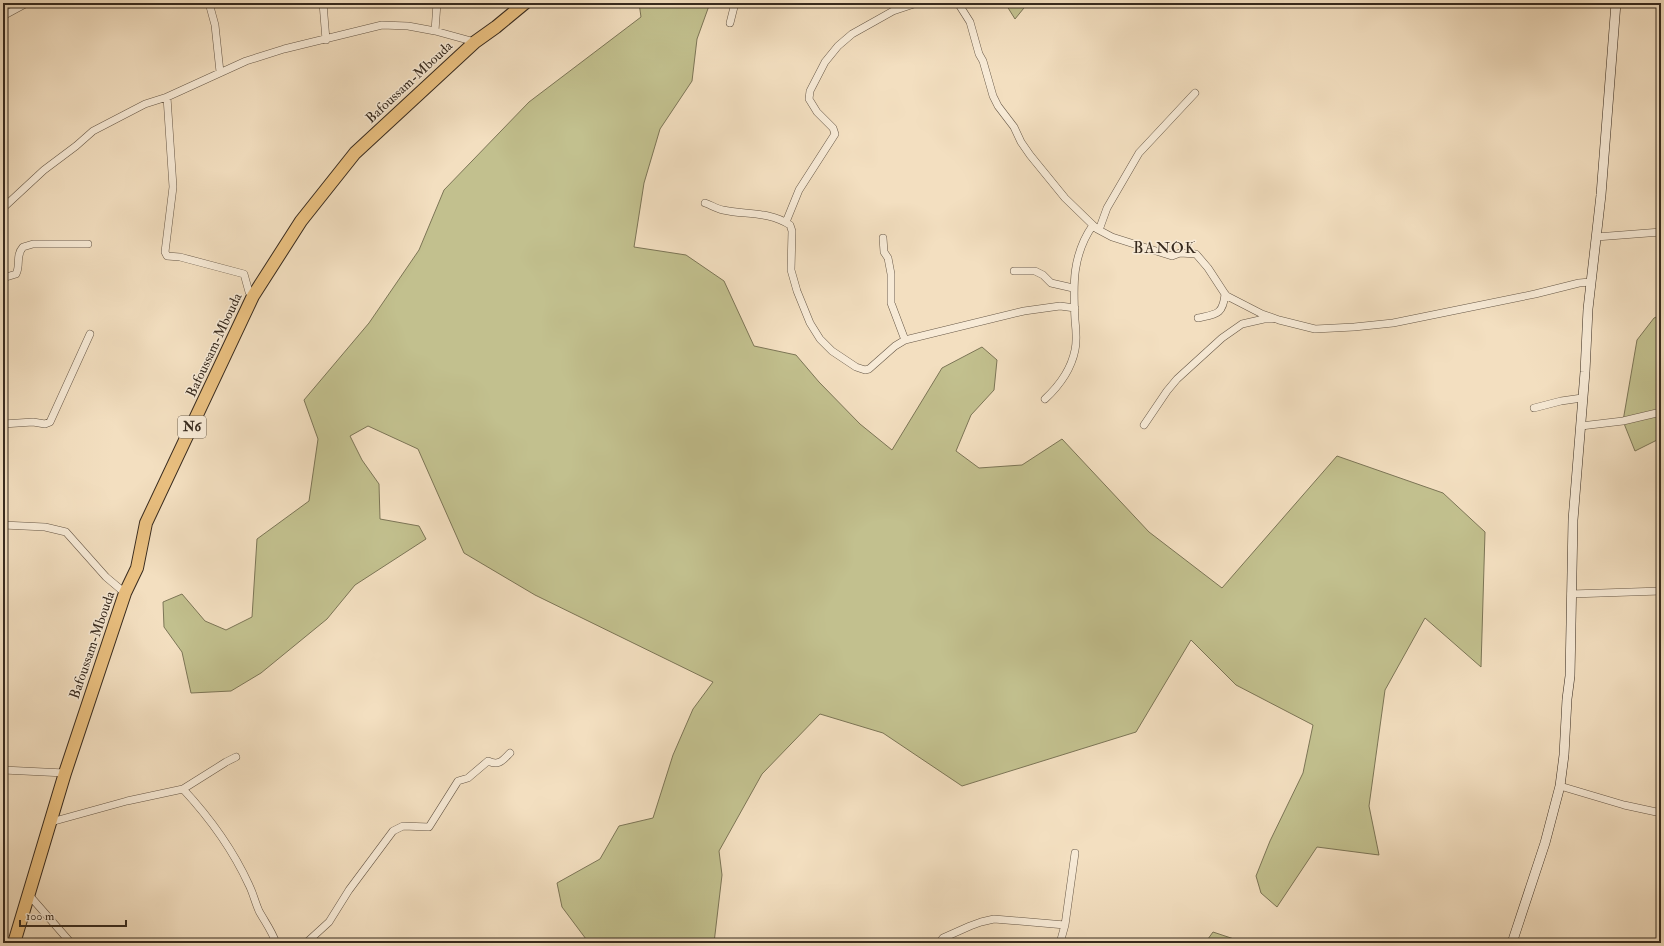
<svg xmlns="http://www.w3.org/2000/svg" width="1664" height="946" font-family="'IM FELL Double Pica',serif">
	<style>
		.green { fill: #c2c08e; stroke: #7c7556 }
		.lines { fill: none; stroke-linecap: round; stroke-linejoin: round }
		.street-casing { stroke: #665746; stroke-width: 8 }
		.secondary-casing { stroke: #372a1e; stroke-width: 10 }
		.highway-casing { stroke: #372a1e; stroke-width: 14 }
		.street { stroke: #f7ead6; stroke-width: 7 }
		.secondary { stroke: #f7ead6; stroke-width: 9 }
		.highway { stroke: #eac080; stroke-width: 12 }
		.labels { text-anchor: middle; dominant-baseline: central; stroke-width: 3; stroke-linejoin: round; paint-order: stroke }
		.shield { fill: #f7ead6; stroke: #716455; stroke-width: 1 }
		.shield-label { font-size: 13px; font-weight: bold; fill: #372a1e }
		.street-label { font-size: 14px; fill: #372a1e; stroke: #f7ead6 }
		.quarter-label { font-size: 16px; letter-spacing: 1px; fill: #372a1e; stroke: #f7ead6 }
	</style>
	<rect width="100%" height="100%" fill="#f3dfc0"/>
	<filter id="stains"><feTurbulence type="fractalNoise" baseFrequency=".005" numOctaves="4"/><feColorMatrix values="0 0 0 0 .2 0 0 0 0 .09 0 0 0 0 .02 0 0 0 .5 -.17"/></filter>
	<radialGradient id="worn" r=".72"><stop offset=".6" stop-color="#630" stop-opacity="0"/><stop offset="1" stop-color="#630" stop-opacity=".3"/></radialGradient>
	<path class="green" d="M639 3H710L697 39 692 81 660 129 644 183 634 247 686 255 724 281 754 346 796 355 819 382 860 424 892 450 942 368 982 347 997 360 994 390 971 415 956 451 979 468 1022 465 1062 439 1149 532 1222 588 1337 456 1443 493 1485 532 1481 667 1425 618 1385 690 1369 806 1379 855 1317 847 1277 907 1261 893 1256 876 1270 841 1303 773 1313 725 1236 685 1191 640 1136 732 962 786 883 733 820 714 762 774 719 851 722 875 714 943H589L562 907 557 883 600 859 619 826 653 818 673 755 693 709 713 682 535 595 464 553 418 449 368 426 350 436 362 460 379 484 380 519 419 526 426 539 355 585 327 619 261 673 231 691 191 693 182 652 164 627 163 602 182 594 205 621 226 630 252 617 257 539 309 501 318 439 304 400 369 323 419 250 444 190 529 102 641 17Z
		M1005 3H1028L1015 19Z
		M1661 315V438L1635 451 1623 421 1637 340 1654 318Z
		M1213 932 1243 942 1244 943H1205Z"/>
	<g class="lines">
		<g class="street-casing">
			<path id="street" d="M209 3 215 25 220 72
				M323 3 326 40
				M958 3 970 22 979 54 983 61 993 96 998 106 1014 127 1021 142 1030 155 1065 198 1097 229 1112 237 1172 256 1180 253 1196 254 1208 268 1225 294 1227 296 1262 314 1279 320 1315 329 1354 327 1393 323 1535 294 1579 283 1590 282
				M3 16 27 3
				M730 23 735 3
				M435 31 437 3
				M167 97 173 187 165 252 167 256 180 257 244 274 249 292 253 296
				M705 203C711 205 717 209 723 210 745 215 769 211 790 225L792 231 791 270 797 291 810 323 820 339 832 351 856 367 865 370 869 369 895 346 905 340 1024 311 1060 306 1075 308
				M3 208 44 170 76 146 93 131 145 104 167 97 246 61 284 49 382 25 408 26 435 31 475 42
				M786 222 799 190 835 134 833 128 817 112 809 99 810 91 825 62 838 46 852 34 893 11 917 3
				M1099 230 1107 208 1139 153 1195 93
				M1596 237 1661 232
				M883 238 884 252 888 258 891 274V303L905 340
				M1014 271H1035L1043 275 1051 283 1073 288
				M3 278 16 274C21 265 15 256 23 247L33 244H88
				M1198 318C1216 314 1223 315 1225 294
				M1045 399C1059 386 1071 370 1075 350 1077 341 1076 329 1075 320 1073 285 1072 255 1093 225
				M1534 408 1561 401 1582 398
				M3 424 33 422 45 424 50 422 90 334
				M1144 425 1167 391 1177 379 1222 338 1242 324 1264 319H1272
				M1581 426 1623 421 1661 412
				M3 525 45 527 66 532 106 577 125 593
				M1571 594 1661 591
				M3 770 65 773
				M1560 786 1624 805 1661 813
				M183 789C209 817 233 850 249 885 253 893 255 902 259 911 265 922 272 931 276 943
				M51 822 127 801 183 789 226 762 236 757
				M29 895 71 943
				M306 943 329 922 349 890 393 831 403 826 429 827 458 781 468 778 488 761C499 766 502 761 510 753
				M939 943 943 938 970 926 981 922 994 919 1065 925
				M1060 943 1065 925 1075 853"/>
		</g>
		<g class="secondary-casing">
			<path id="secondary" d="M1512 943 1545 843 1560 786 1564 755 1567 699 1570 676 1573 520 1585 372 1588 309 1601 195 1616 3"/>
		</g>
		<g class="highway-casing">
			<path id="highway" d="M14 943 65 773 125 593 137 568 146 523 253 296 301 221 355 153 475 42 496 27 525 3"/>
		</g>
		<use href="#street" class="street"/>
		<use href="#secondary" class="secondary"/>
		<use href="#highway" class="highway"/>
	</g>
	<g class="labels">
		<rect class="shield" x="178" y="416" width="28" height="22" rx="3"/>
		<g class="shield-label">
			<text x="192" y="427">N6</text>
		</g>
		<g class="street-label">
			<text transform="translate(409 82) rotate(-43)">Bafoussam-Mbouda</text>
			<text transform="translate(214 345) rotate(-65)">Bafoussam-Mbouda</text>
			<text transform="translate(92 645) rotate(-71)">Bafoussam-Mbouda</text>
		</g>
		<g class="quarter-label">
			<text x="1165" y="248">BANOK</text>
		</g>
	</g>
	<rect width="1664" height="946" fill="none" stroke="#f3dfc0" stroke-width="16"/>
	<rect x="4" y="4" width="1656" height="938" fill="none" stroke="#372a1e" stroke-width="2"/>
	<rect x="8" y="8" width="1648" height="930" fill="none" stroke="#372a1e"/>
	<path d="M20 920v6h106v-6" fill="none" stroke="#372a1e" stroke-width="2"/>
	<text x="26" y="920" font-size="12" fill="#372a1e" stroke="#f7ead6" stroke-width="3" paint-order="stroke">100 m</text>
	<rect width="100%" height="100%" filter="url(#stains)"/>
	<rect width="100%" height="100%" fill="url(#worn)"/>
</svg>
